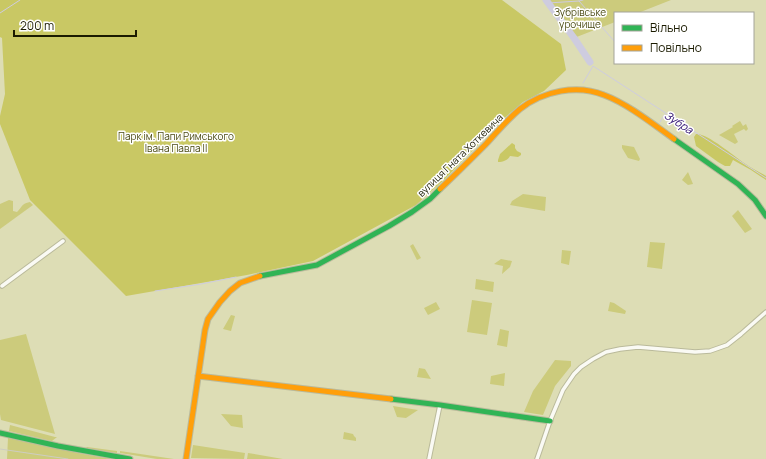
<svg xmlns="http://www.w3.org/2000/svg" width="766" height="459" font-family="Manrope,sans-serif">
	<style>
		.green { fill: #cccb7c }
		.forest { fill: #c9c864 }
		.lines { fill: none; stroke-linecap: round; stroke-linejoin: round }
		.stream { stroke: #ceccdf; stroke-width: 1 }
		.river { stroke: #ceccdf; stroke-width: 7 }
		.street-casing { stroke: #baba9b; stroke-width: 5.5 }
		.fast-casing { stroke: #baba9b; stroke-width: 7 }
		.slow-casing { stroke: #baba9b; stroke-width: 7 }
		.street { stroke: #fafaf4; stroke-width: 3.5 }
		.fast { stroke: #30b455; stroke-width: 5 }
		.slow { stroke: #ff9f0a; stroke-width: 5 }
		.tram { stroke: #cdcdc1; stroke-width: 1 }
		.labels { text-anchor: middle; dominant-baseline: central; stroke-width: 3; stroke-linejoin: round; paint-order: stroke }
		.park-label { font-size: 10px; fill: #4a4a13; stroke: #fff }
		.street-label { font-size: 10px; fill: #1b1b00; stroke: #fff }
		.water-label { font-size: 11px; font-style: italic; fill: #311272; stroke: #fff }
	</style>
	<rect width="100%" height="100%" fill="#ddddb5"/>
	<path class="green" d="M546 0H671L638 13H615V22L574 38Z
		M740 121 743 126 746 124 748 129 746 131 744 129 734 134 738 142 735 144 719 135 733 127 732 126Z
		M622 145 634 147 640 159 639 161 628 158 622 148Z
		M688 172 693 184 688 185 682 180Z
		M523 194 546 197 545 211 510 205 512 201Z
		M9 200 13 201V211L17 212C23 206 21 204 30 202L33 205 0 229V204Z
		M738 210 752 229 745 233 732 216Z
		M650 242 665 243 662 269 647 267Z
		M413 244 421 258 417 260 410 246Z
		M562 250 571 251 569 265 561 263Z
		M501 259 512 261 510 267 502 274 503 266 494 264Z
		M476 279 494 282 493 292 475 289Z
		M472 300 492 303 487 335 467 332Z
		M436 302 440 309 428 315 424 308Z
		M610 302 614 303 626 311 625 314 608 311Z
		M231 315 235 316 231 331 223 329Z
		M500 329 509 331 507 347 497 345Z
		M26 334 55 434 1 420 0 414V340Z
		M555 360 571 361V366L555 386 543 415 524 412 533 391Z
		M419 368 425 369 431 379 417 377Z
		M505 373 504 386 490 384 491 376Z
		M393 406 418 410 406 418 397 417Z
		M221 414 242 415 243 428 231 426Z
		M10 425 55 437H57L52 441 9 431Z
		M344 432 353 434 354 436 356 438V441L343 439Z
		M8 438 83 454 111 459H7Z
		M193 445 245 453 244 459 191 458Z
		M86 447H87L117 451V453L87 448Z
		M120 451 174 459H157L120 453Z
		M248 453 283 459H247Z"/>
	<path class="forest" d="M0 0H502L561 44 566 70 544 91 523 102 502 120 445 179 416 205 313 261 247 275 126 296 30 200 0 124V116L5 94 2 38 0 37Z
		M696 134C707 133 734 156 744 163 751 168 759 172 766 176V180L751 170 733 160 730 166H725L718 162 696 146 694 137Z
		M512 143 515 145V148L517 151 521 153V155L518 157 510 156C508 160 503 162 498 162V160L500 154Z"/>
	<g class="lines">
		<path class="stream" d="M579 1 615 42
			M548 3 579 1 583 0
			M0 13 20 0
			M583 83 593 66 766 178
			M660 122 665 114
			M155 291 201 284 236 277"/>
		<path class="river" d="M546 0 574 38 590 62"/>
		<g class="street-casing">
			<path id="street" d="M2 286 63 241
				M429 459 440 405
				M537 459 550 421 563 390 574 374 581 367 593 359 606 352 620 349 638 347 695 352 710 351 727 345 741 334 766 312"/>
		</g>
		<g class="fast-casing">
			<path id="fast" d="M674 139 738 184 755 200 766 216
				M260 276 317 265 389 226 412 212 430 199 440 189
				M391 399 440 405 550 421
				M0 433 58 446 130 459"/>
		</g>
		<g class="slow-casing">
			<path id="slow" d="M440 189C456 174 471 159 486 144 496 133 509 118 520 109 543 91 577 84 604 95 628 104 653 124 674 139
				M198 376 391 399
				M186 459 205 330 208 319 220 302 230 291 240 283 260 276"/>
		</g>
		<use href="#street" class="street"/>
		<use href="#fast" class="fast"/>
		<use href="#slow" class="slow"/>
		<path class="tram" d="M0 449 68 459"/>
	</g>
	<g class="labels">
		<g class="park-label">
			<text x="580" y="12">Зубрівське<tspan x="580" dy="12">урочище</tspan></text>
			<text x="176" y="136">Парк ім. Папи Римського<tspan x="176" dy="12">Івана Павла ІІ</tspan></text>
		</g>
		<g class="street-label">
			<text transform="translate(460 155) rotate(-44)">вулиця Гната Хоткевича</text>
		</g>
		<g class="water-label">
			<text transform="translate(679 122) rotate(33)">Зубра</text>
		</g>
	</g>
	<rect x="614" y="12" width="140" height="52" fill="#ffffff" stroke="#a4a499"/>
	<rect x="622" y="25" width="20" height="6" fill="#30b455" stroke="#a4a499"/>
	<text x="650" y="32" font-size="12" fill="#1b1b00">Вільно</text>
	<rect x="622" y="45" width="20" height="6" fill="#ff9f0a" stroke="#a4a499"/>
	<text x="650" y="52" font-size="12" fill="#1b1b00">Повільно</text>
	<path d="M14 30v6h122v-6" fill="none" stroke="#1b1b00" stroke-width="2"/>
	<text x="20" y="30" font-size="12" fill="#1b1b00" stroke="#ffffff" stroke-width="3" paint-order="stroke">200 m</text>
</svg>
